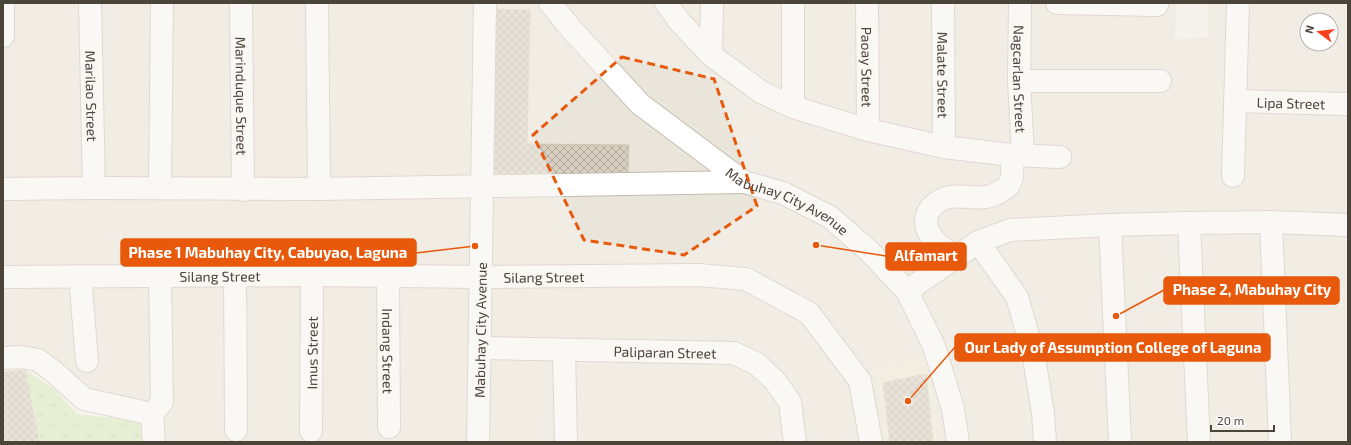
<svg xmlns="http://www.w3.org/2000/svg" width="1351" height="445" font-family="'Exo 2',sans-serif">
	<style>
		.residential { fill: #eae5da; fill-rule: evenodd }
		.education { fill: #efe8d6 }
		.grass { fill: url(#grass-tufts) }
		.building { fill: url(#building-cross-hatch); stroke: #d3c7b4 }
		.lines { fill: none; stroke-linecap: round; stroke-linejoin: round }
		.minor-casing { stroke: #c2bbae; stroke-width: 24 }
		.minor { stroke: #fff; stroke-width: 22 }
		.marked { fill: none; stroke: #e8590c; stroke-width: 3; stroke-dasharray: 8 5; stroke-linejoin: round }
		.labels { text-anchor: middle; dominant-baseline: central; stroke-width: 3.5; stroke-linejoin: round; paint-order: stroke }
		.street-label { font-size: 14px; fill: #4b4439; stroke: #fff }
		.leader { fill: none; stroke: #e8590c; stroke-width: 1.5 }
		.callout-dot { fill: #e8590c; stroke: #fff; stroke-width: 1.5 }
		.callout { fill: #e8590c; stroke: #e8590c; stroke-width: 1.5 }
		.callout-label { font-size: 15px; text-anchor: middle; font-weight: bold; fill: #fff }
	</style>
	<defs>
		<pattern id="grass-tufts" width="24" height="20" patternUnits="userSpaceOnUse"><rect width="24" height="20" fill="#d2eab5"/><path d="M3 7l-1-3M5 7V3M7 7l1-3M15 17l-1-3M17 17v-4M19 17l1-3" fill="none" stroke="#b6ca9c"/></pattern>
		<pattern id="building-cross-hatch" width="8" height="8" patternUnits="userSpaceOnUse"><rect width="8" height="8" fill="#d8cfc1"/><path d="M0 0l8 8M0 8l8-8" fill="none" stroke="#b1aa9e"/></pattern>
	</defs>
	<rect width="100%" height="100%" fill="#f6f3ec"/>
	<path class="residential" d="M3 3H1176L1175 40 1208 37V3H1348V442H167L165 418 152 412 87 393 3 352ZM1307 20H1331V44H1307Z"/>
	<path class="education" d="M924 353 944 442H885L877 372Z"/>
	<path class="grass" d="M25 370 54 389 77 414 140 422 142 442H3V372Z"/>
	<path class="building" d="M491 9 530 10 527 144 629 145 628 175 487 173Z
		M25 370 39 442H3V372Z
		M926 374 933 442H890L883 383Z"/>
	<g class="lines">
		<g class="minor-casing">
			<g id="minor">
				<path id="s1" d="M90 3 94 188"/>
				<path id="s2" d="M241 3 243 190"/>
				<path d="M317 3 319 189"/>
				<path id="s3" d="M550 3 573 31 640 104 744 182 783 193 830 217 868 250 907 291 934 346 953 409 958 442"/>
				<path d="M666 3 679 21 711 55 761 92 793 107 868 130 944 147 1011 155 1060 157"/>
				<path d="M793 3V107"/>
				<path id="s4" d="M867 3 868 130"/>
				<path id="s5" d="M943 3 944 147"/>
				<path id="s6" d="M1020 3 1019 81 1023 155"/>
				<path d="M1057 3 1157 5"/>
				<path d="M3 36V3"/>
				<path d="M711 55 712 3"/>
				<path d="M1019 81H1160"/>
				<path id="s7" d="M1235 101 1348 104"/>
				<path d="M1233 176 1238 3"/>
				<path d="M160 188 162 3"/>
				<path d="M3 189 94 188 319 189 744 182"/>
				<path d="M1271 222 1280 442"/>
				<path d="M1189 223 1199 442"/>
				<path d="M1110 225 1120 442"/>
				<path d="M978 242 1017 297 1033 352 1043 413 1045 442"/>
				<path d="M956 257C943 249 926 238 926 221 926 208 939 199 950 197 969 194 983 203 1001 191 1004 189 1007 188 1009 185 1014 177 1012 165 1011 155"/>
				<path d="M235 275 236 430"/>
				<path id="s8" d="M388 275 389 427"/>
				<path d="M80 276 87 361"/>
				<path id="s9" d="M3 277 312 275 481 277 698 275 746 279 809 313 860 381 871 442"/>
				<path d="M907 291 978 242 1010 230 1110 225 1189 223 1271 222 1348 225"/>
				<path id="s10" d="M480 348 734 353 757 364 775 381 790 402 795 442"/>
				<path d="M564 350 566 441"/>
				<path d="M3 358 22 357 38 360 53 371 84 399 152 414"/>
				<path d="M152 414 162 402 160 276"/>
				<path d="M152 414 154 442"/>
				<path id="s11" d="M311 431 312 275"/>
				<path id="s12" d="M478 442 485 3"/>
			</g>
		</g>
		<use href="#minor" class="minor"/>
	</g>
	<path d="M0 0H1351V445H0ZM622 57 714 79 757 206 684 255 584 240 533 135Z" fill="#f6f3ec" fill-opacity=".55" fill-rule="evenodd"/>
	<path class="marked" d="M622 57 714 79 757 206 684 255 584 240 533 135Z"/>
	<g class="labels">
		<g class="street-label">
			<text stroke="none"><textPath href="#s4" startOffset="64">Paoay Street</textPath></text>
			<text stroke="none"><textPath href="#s5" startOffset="72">Malate Street</textPath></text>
			<text stroke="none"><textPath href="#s6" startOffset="76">Nagcarlan Street</textPath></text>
			<text stroke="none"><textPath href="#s1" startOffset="93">Marilao Street</textPath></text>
			<text stroke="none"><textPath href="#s2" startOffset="93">Marinduque Street</textPath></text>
			<text stroke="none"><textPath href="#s7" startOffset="56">Lipa Street</textPath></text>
			<text stroke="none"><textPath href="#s3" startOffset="313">Mabuhay City Avenue</textPath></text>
			<text stroke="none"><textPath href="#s9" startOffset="217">Silang Street</textPath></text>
			<text stroke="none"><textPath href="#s9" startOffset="541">Silang Street</textPath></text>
			<text stroke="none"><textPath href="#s12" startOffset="112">Mabuhay City Avenue</textPath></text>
			<text stroke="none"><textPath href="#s8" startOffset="76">Indang Street</textPath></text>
			<text stroke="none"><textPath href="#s10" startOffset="185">Paliparan Street</textPath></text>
			<text stroke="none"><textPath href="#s11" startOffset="78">Imus Street</textPath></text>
		</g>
	</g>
	<path class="leader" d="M475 246L416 253M816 245L886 256M1116 316L1164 290M908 401L955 347"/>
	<g class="callout-dot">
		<circle cx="475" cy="246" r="4"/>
		<circle cx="816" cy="245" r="4"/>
		<circle cx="1116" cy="316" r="4"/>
		<circle cx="908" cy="401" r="4"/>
	</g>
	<g class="callout">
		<rect x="121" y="239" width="295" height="27" rx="4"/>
		<rect x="886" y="243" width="80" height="27" rx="4"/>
		<rect x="1164" y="277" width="175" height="27" rx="4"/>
		<rect x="955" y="334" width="315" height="27" rx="4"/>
	</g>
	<g class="callout-label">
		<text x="268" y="258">Phase 1 Mabuhay City, Cabuyao, Laguna</text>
		<text x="926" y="261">Alfamart</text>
		<text x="1252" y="295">Phase 2, Mabuhay City</text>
		<text x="1113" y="353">Our Lady of Assumption College of Laguna</text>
	</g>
	<rect width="1351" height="445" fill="none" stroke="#4b4439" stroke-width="8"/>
	<g transform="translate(1319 32) rotate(285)"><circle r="19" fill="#ffffff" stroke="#b7b4b0"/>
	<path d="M0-3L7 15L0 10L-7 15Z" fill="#fc3f1d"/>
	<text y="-6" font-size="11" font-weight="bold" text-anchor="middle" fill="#4b4439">N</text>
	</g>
	<path d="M1211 425v6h63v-6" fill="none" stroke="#4b4439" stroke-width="2"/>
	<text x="1217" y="425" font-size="12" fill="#4b4439" stroke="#ffffff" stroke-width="3" paint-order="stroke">20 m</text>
</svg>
